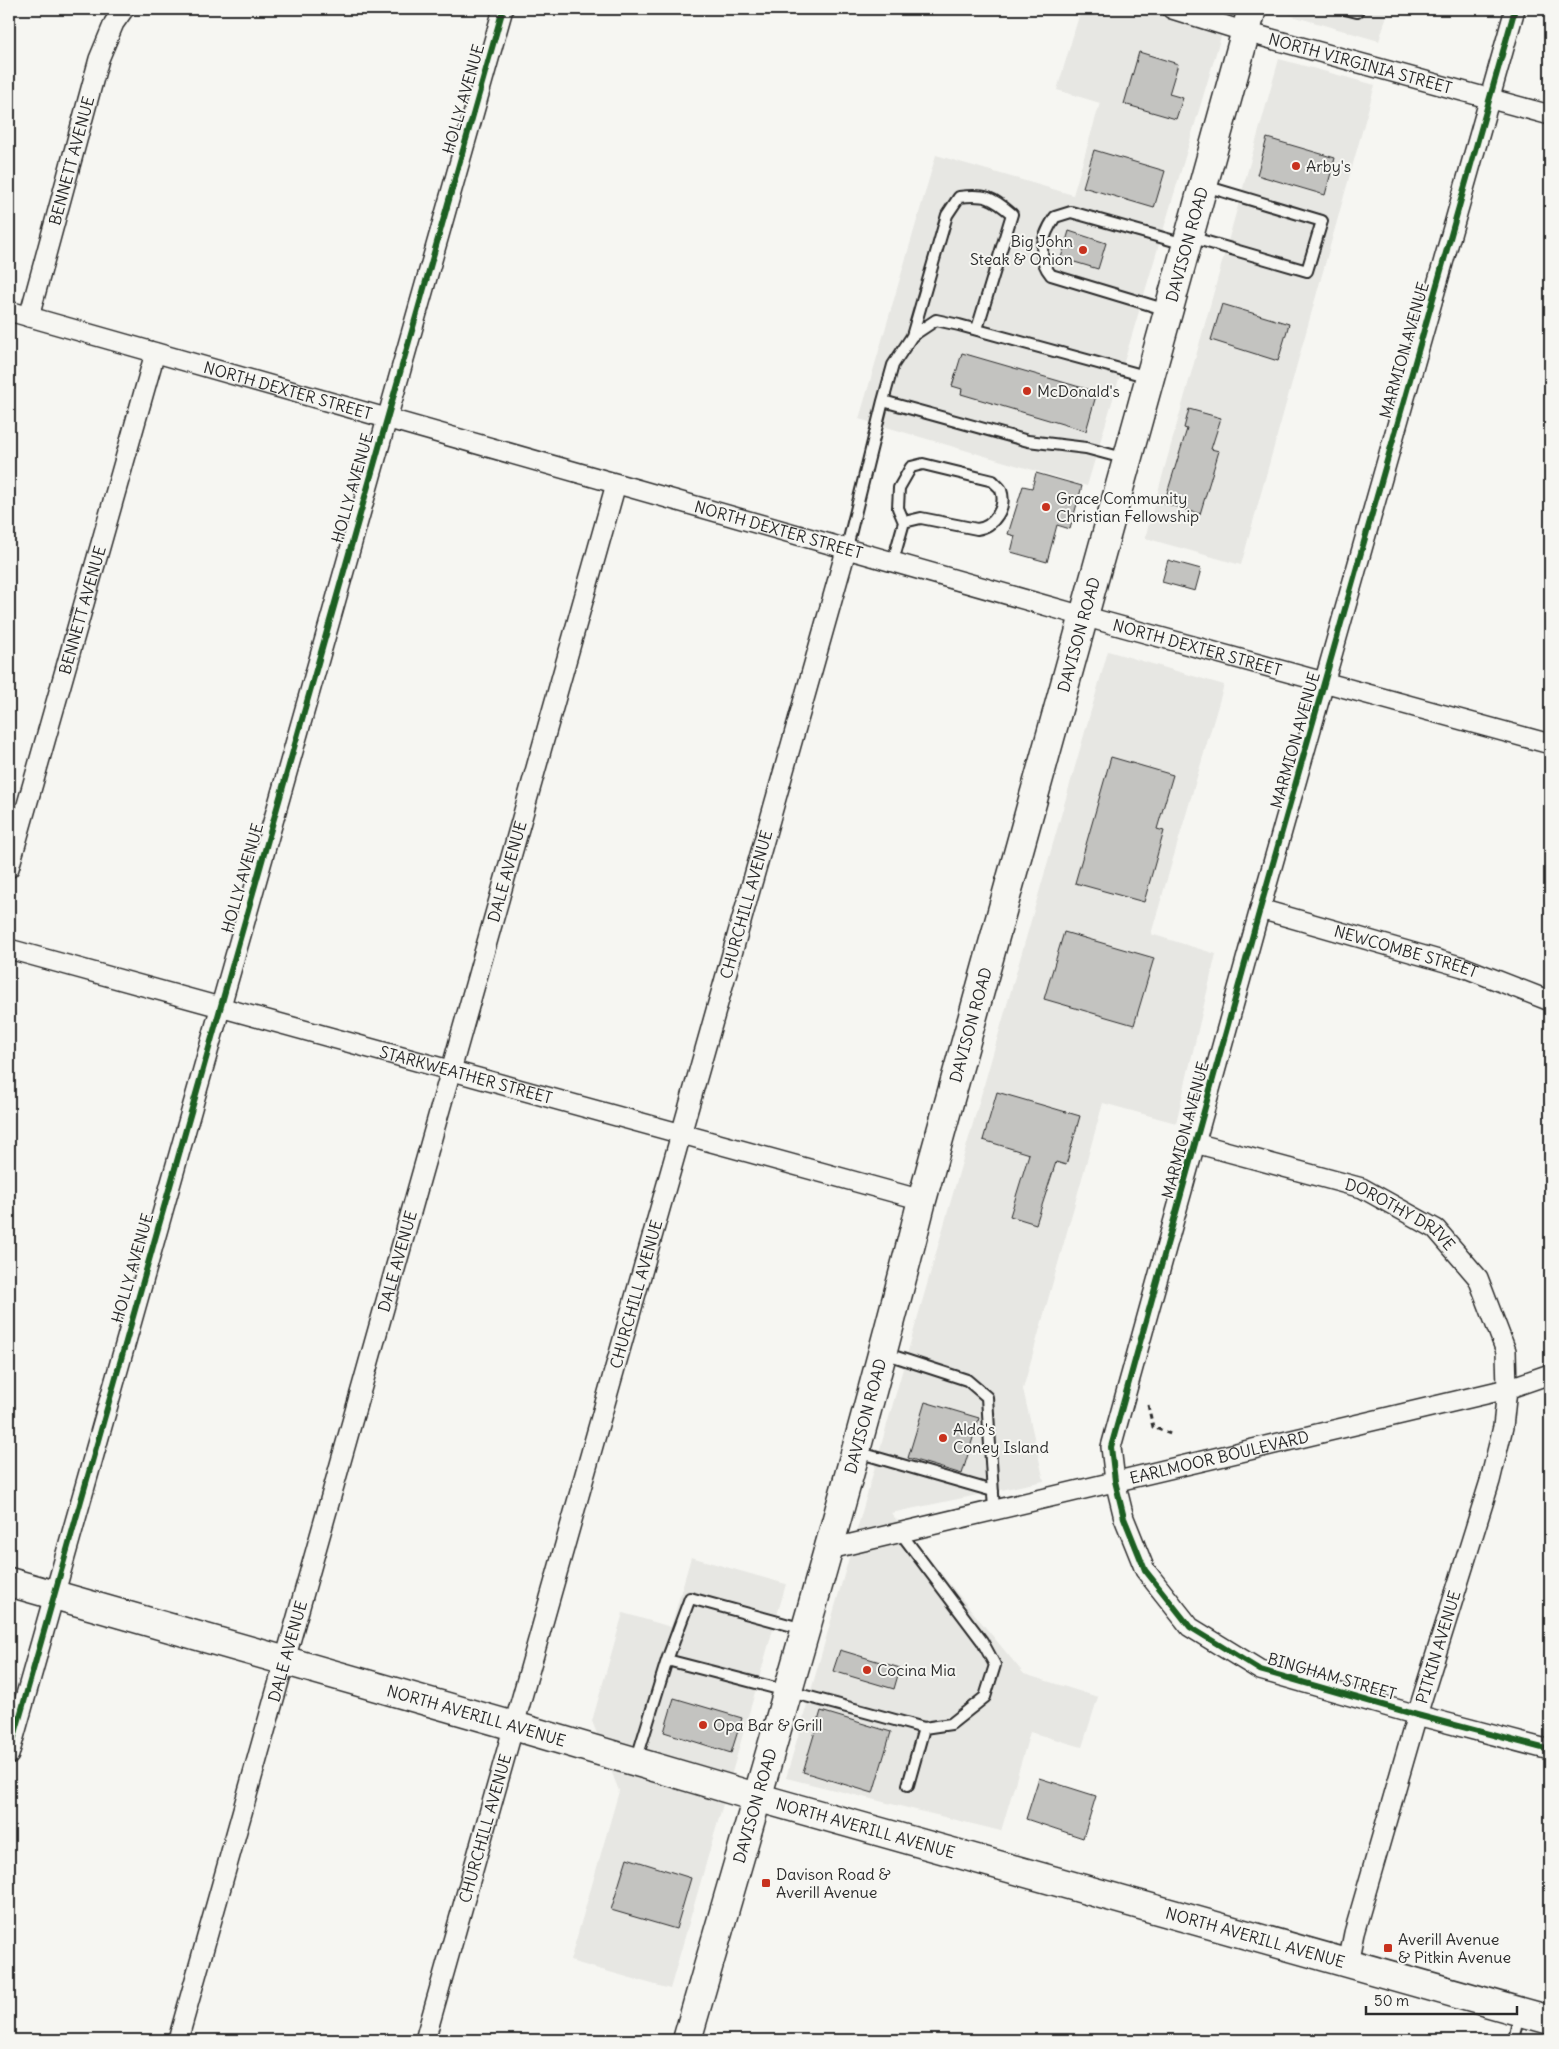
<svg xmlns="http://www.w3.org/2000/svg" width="1559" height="2049" font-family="Delius,sans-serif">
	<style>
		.built { fill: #e7e7e3 }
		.building { fill: #c3c3c0; stroke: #2b2b2b }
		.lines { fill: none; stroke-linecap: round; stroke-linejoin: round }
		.lane-casing { stroke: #2b2b2b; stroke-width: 14 }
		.street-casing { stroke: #2b2b2b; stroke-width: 22 }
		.secondary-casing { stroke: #2b2b2b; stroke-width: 31 }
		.path { stroke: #2b2b2b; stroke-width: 3; stroke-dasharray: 5 4; stroke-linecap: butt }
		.lane { stroke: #f6f6f2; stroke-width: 10 }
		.street { stroke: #f6f6f2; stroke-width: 19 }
		.secondary { stroke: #f6f6f2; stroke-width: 28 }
		.cycleway-casing { stroke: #f6f6f2; stroke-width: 9 }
		.cycleway { stroke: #1b5e20; stroke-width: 6 }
		.poi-dot { fill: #c8321e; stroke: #f6f6f2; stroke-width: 2 }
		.labels { text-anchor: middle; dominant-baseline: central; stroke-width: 4; stroke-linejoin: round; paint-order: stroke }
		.street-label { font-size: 16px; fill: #2b2b2b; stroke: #f6f6f2 }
		.poi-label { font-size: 16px; fill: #2b2b2b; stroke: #f6f6f2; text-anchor: start }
	</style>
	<rect width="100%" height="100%" fill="#f6f6f2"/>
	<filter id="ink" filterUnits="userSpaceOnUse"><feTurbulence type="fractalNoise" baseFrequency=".02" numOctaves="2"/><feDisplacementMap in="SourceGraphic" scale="10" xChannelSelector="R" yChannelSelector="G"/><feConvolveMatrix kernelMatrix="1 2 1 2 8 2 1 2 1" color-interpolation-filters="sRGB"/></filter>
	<g filter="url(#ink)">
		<path class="built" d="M1081 9H1137L1222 33 1087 486 859 419 936 155 1073 195 1100 103 1057 90Z
			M1291 9H1389L1379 41 1289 15Z
			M1279 59 1375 85 1241 565 1145 538Z
			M1108 651 1224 685 1151 934 1216 954 1176 1123 1103 1103 1023 1389 1044 1481 891 1513 1024 1674 1098 1697 1082 1747 1030 1732 1001 1831 786 1778Z
			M691 1557 786 1584 670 1989 570 1961 619 1791 592 1721 623 1613 671 1627Z"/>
		<path class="building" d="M1139 52 1178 64 1169 94 1183 98 1176 119 1124 104Z
			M1267 138 1335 158 1325 195 1257 175Z
			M1094 150 1165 171 1154 208 1083 187Z
			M1069 231 1106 243 1098 269 1061 258Z
			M1222 304 1289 324 1278 361 1211 340Z
			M962 353 1097 392 1086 431 961 394 962 389 952 386Z
			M1189 409 1221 418 1211 449 1219 451 1200 514 1164 503 1187 429 1184 428Z
			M1036 473 1082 486 1070 529 1057 525 1047 562 1011 552 1015 536 1008 534 1023 486 1032 488Z
			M1168 560 1201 569 1195 591 1162 582Z
			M1111 757 1173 775 1157 829 1164 831 1144 902 1075 883Z
			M1064 932 1154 958 1134 1025 1044 999Z
			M997 1092 1080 1116 1066 1165 1056 1162 1036 1224 1010 1216 1029 1154 983 1140Z
			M925 1402 979 1418 962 1474 908 1458Z
			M840 1650 900 1668 894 1689 833 1671Z
			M674 1698 742 1718 731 1753 664 1732Z
			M821 1711 891 1732 873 1793 803 1772Z
			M1039 1778 1096 1796 1083 1838 1026 1819Z
			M627 1858 691 1878 676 1929 611 1910Z"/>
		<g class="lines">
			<g class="lane-casing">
				<path id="lane" d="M1345 9 1357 12 1358 9
					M1190 237 1307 271 1322 221 1205 186
					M1167 310 1051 275C1035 256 1043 235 1055 217L1071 212 1185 244
					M912 336 947 215 959 197C986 194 992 197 1012 214L977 329
					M883 401 1028 441 1086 448 1127 459
					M847 547 883 401 893 365 912 336 936 320 959 325 1149 377
					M893 561 904 522 898 508 899 488 911 467 923 464 993 481C995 484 1000 487 1001 490 1007 507 994 527 977 529L921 518 904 522
					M884 1353 967 1380 987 1397 994 1510
					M857 1452 993 1491
					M900 1532 982 1641 995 1665 985 1697 951 1724 924 1728
					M804 1629 690 1598 667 1660C753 1682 838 1704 924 1728L908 1785
					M636 1761 667 1660
					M1514 2040 1520 2012"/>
			</g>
			<g class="street-casing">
				<g id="street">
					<path id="s1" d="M1172 9 1246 32 1550 115"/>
					<path d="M1515 9 1260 909 1111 1447 1115 1481 1124 1518 1145 1570 1190 1627 1260 1670 1417 1715 1550 1750"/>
					<path id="s2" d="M9 311 1083 616 1550 744"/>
					<path id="s3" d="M29 317 99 59 114 23 124 9"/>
					<path id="s4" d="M9 868 155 353"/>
					<path id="s5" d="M1260 909 1463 967 1550 1001"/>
					<path id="s6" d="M9 949 922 1200"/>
					<path id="s7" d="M1195 1143 1362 1188 1436 1229 1478 1278 1506 1351 1507 1389 1503 1427 1490 1481 1417 1715 1354 1933 1348 1963"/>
					<path id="s8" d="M830 1549 1507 1389 1550 1374"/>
					<path d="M9 1755 503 9"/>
					<path id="s9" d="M178 2040 616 484"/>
					<path id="s10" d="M425 2040 847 547"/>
				</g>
			</g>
			<g class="secondary-casing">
				<g id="secondary">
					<path id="s11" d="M9 1582 514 1726 756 1797 1550 2020"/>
					<path id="s12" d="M687 2040C767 1761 851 1483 922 1200L1252 9"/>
				</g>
			</g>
			<path class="path" d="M1148 1405 1153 1427 1173 1435"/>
			<use href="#lane" class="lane"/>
			<use href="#street" class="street"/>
			<use href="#secondary" class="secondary"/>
			<g class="cycleway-casing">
				<path id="cycleway" d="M1515 9 1260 909 1111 1447 1115 1481 1124 1518 1145 1570 1190 1627 1260 1670 1417 1715 1550 1750
					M9 1755 503 9"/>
			</g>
			<use href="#cycleway" class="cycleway"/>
		</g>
	</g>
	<g class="poi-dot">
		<circle cx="1296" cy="166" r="5"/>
		<circle cx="1083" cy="250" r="5"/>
		<circle cx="1027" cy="391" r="5"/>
		<circle cx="1046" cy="507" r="5"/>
		<circle cx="943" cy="1438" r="5"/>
		<circle cx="867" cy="1670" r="5"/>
		<circle cx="703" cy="1725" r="5"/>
		<rect x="761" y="1878" width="10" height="10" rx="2.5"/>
		<rect x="1383" y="1943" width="10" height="10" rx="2.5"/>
	</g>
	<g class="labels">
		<g class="street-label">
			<text stroke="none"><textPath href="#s1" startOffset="196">NORTH VIRGINIA STREET</textPath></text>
			<text transform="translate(463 99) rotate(-74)">HOLLY AVENUE</text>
			<text stroke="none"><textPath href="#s3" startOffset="162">BENNETT AVENUE</textPath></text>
			<text stroke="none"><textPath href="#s12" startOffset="1864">DAVISON ROAD</textPath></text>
			<text transform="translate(1404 350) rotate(-74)">MARMION AVENUE</text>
			<text stroke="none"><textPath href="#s2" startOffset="290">NORTH DEXTER STREET</textPath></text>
			<text transform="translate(352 488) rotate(-74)">HOLLY AVENUE</text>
			<text stroke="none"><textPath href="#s2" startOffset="800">NORTH DEXTER STREET</textPath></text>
			<text stroke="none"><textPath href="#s4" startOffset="268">BENNETT AVENUE</textPath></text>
			<text stroke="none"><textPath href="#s12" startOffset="1459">DAVISON ROAD</textPath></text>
			<text stroke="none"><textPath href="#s2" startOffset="1235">NORTH DEXTER STREET</textPath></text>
			<text transform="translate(1295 740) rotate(-74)">MARMION AVENUE</text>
			<text stroke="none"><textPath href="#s9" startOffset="1214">DALE AVENUE</textPath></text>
			<text transform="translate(242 878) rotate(-74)">HOLLY AVENUE</text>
			<text stroke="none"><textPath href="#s10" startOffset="1180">CHURCHILL AVENUE</textPath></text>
			<text stroke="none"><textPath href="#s5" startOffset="152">NEWCOMBE STREET</textPath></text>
			<text stroke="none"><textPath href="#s12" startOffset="1054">DAVISON ROAD</textPath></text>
			<text stroke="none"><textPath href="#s6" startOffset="474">STARKWEATHER STREET</textPath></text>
			<text transform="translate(1185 1130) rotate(-75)">MARMION AVENUE</text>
			<text stroke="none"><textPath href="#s7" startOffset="219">DOROTHY DRIVE</textPath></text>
			<text stroke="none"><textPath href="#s9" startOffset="809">DALE AVENUE</textPath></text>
			<text transform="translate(132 1268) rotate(-74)">HOLLY AVENUE</text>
			<text stroke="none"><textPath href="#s10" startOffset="775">CHURCHILL AVENUE</textPath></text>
			<text stroke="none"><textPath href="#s12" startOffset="649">DAVISON ROAD</textPath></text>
			<text stroke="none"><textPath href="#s8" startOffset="400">EARLMOOR BOULEVARD</textPath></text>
			<text transform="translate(1438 1647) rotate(-73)">PITKIN AVENUE</text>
			<text stroke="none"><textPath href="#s9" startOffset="404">DALE AVENUE</textPath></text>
			<text transform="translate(1332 1676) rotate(16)">BINGHAM STREET</text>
			<text stroke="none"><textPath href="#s11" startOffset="486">NORTH AVERILL AVENUE</textPath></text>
			<text stroke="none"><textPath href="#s12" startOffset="244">DAVISON ROAD</textPath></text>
			<text stroke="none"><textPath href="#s10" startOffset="220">CHURCHILL AVENUE</textPath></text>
			<text stroke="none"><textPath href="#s11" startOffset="891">NORTH AVERILL AVENUE</textPath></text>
			<text stroke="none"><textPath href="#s11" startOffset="1296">NORTH AVERILL AVENUE</textPath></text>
		</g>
		<g class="poi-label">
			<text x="1306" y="166">Arby's</text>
			<text x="1073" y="241" text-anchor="end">Big John<tspan x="1073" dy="18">Steak &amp; Onion</tspan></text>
			<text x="1037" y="391">McDonald's</text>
			<text x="1056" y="498">Grace Community<tspan x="1056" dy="18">Christian Fellowship</tspan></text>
			<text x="953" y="1429">Aldo's<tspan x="953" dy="18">Coney Island</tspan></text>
			<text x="877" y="1670">Cocina Mia</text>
			<text x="713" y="1725">Opa Bar &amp; Grill</text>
			<text x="776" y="1874">Davison Road &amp;<tspan x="776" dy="18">Averill Avenue</tspan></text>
			<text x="1398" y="1939">Averill Avenue<tspan x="1398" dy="18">&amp; Pitkin Avenue</tspan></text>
		</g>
	</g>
	<rect width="1559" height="2049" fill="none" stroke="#f6f6f2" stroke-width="30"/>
	<rect x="15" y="15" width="1529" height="2019" fill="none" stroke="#2b2b2b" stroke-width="2" filter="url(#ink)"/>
	<path d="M1366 2006v8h151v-8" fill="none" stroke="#2b2b2b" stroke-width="2.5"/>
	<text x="1374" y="2006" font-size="15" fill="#2b2b2b" stroke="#f6f6f2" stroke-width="4" paint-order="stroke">50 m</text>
</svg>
